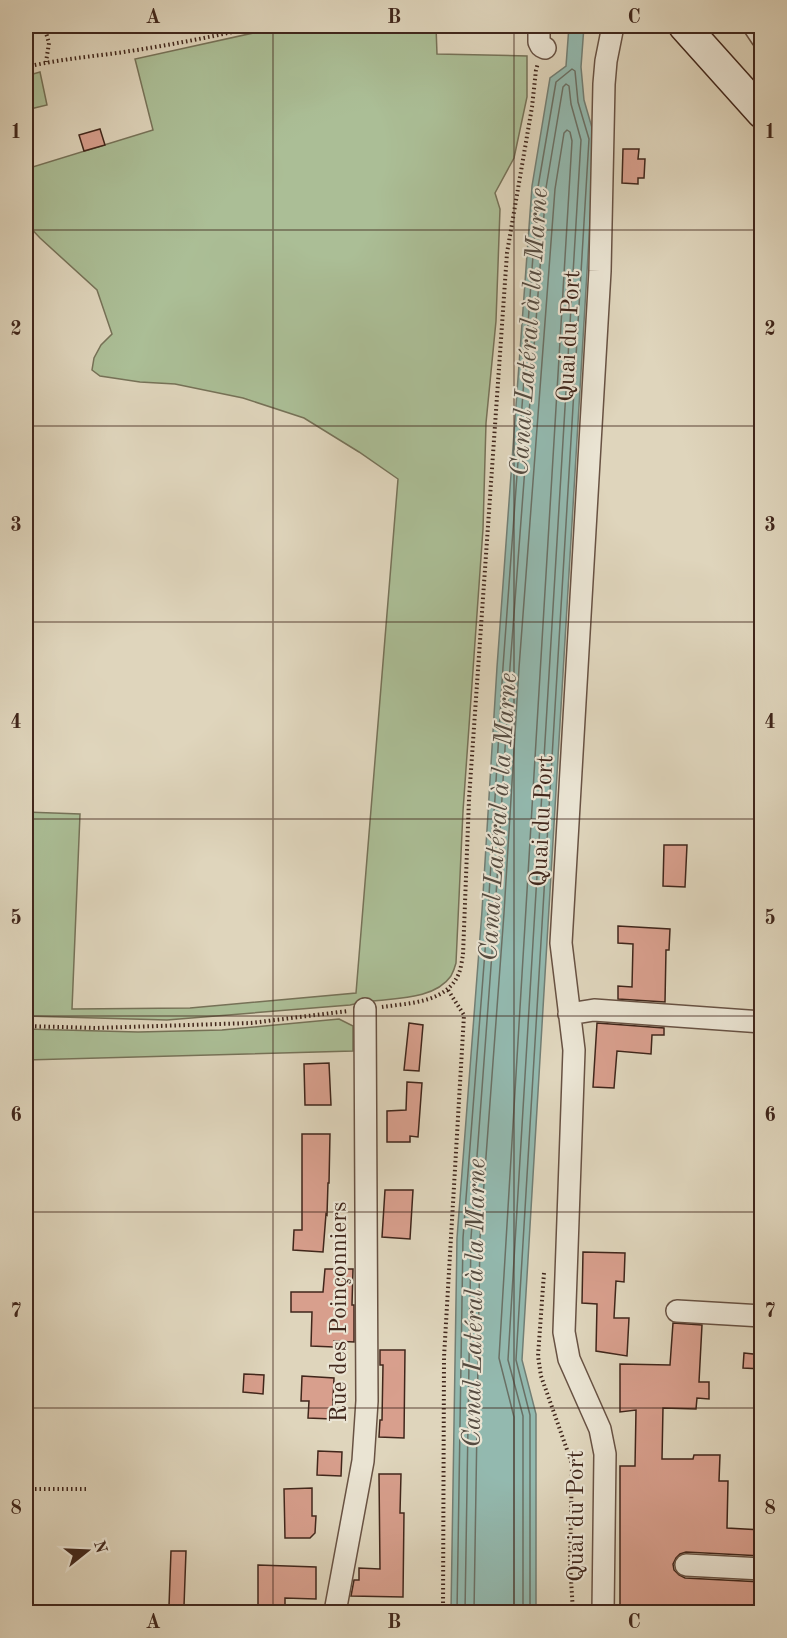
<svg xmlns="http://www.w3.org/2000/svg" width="787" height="1638" font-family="'Old Standard TT',serif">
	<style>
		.green { fill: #abbe96; stroke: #767258; stroke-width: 1.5 }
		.water { fill: #93b9af; stroke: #727e74; stroke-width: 1.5 }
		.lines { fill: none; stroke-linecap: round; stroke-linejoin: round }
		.shore { stroke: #6a7065; stroke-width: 1.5 }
		.building { fill: #d89f8d; stroke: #40261b; stroke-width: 1.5 }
		.minor-casing { stroke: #685243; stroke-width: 24 }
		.secondary-casing { stroke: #40261b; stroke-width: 33 }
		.path { stroke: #40261b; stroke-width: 4; stroke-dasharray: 1.5 3; stroke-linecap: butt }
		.minor { stroke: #eae4d3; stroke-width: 21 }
		.secondary { stroke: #eae4d3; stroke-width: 30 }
		.grid { fill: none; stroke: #40261b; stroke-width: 1.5; stroke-opacity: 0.55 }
		.labels { text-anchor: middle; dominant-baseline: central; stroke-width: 4.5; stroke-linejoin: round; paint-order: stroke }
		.street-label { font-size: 24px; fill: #40261b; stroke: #eae4d3 }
		.water-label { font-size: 26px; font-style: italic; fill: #554b40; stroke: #eae4d3 }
		.neatline { fill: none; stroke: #40261b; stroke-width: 2 }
		.grid-label { font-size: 20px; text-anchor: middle; font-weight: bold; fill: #40261b }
	</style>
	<rect width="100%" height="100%" fill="#dfd5bc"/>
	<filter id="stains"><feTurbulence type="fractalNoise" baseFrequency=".00333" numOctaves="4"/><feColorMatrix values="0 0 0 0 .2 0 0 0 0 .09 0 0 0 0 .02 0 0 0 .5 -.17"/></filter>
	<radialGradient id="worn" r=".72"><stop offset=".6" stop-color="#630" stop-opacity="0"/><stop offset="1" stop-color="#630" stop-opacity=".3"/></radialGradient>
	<path class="green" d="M285 26H436L437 54 527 56V97L514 158 495 193 500 209 496 321 486 423 483 529 463 811 456 963C455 967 453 972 451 976 435 999 397 998 373 1001 365 1001 357 1004 350 1005L167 1020 26 1016V812L80 814 72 1009 190 1008 356 993 398 479 359 452 304 418 243 398 175 384 140 382 100 376 92 370 94 358 101 345 112 334 97 290 40 238 26 223V169L153 130 135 59Z
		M40 72 47 105 26 110V76Z
		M339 1019 353 1026V1051L26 1060V1029L138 1032 222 1030Z"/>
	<path class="water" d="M569 26H584L581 67 584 100 595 138 522 1360 536 1414V1612H451L457 1238 482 911 497 667 532 186 550 78 566 66Z"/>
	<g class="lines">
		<path class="shore" d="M457 1612 463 1238 488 912 503 667 538 187 556 82 572 69 575 71 578 102 589 139 516 1360 530 1415V1612
			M465 1612 471 1238 495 912 510 667 546 188 563 87 566 84 569 86 571 104 581 140 508 1360 523 1416V1612
			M474 1612 480 1238 504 913 519 668 555 189 564 133 567 130 570 132 572 141 499 1358 514 1417V1612"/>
	</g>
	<path class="building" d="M100 129 105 145 84 151 79 135Z
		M623 149H639L638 159H645L644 178H638V184L622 183Z
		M664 845H687L685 887 663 886Z
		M618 926 670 929 669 950H666L665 1002 618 999V986L632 987 633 944 618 943Z
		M409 1023 423 1025 419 1071 404 1070Z
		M597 1023 664 1028V1035H652L651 1054 617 1051 614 1088 593 1087Z
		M329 1063 331 1105H305L304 1064Z
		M407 1082 422 1083 418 1137 410 1136V1142H387V1111L406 1110Z
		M302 1134H330L329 1183H328L327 1215 326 1214 323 1252 293 1250 294 1230H302Z
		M385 1190H413L410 1239 382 1237Z
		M583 1252 625 1253 624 1282 616 1281 614 1318H629L627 1356 596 1351 597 1304 582 1303Z
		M325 1269H353L352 1305H354V1342L334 1341V1347L311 1346 312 1312H291V1292H323Z
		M673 1323 702 1325 699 1382H709V1399L697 1398 696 1409 663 1408 662 1459H693L694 1455H720L719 1481H728L727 1528 762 1530V1556L686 1552 680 1554 676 1558 673 1564 674 1570 679 1575 685 1578 762 1582V1612H731L666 1609V1612H620V1466H635L636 1410 620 1412V1364L670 1365Z
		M380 1350H405L404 1438 379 1437 380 1420H382L383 1365H380Z
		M744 1353 762 1355V1369L743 1368Z
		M244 1374 264 1375 263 1394 243 1392Z
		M302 1376 334 1378 332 1419 308 1418 309 1401H301Z
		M318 1451 342 1452 341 1476 317 1475Z
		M379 1474H401L400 1513H404L403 1597 351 1596 354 1580H359V1568L380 1569Z
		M312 1488V1516H316L315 1533 310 1538H285L284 1489Z
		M171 1551H186L184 1606H169Z
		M258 1565 316 1567V1599L285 1598V1612H258Z"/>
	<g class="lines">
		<g class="minor-casing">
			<path id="minor" d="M539 26V42L541 46 545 48
				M754 26 762 38
				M569 1014 594 1010 762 1022
				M677 1311 762 1316
				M686 1565 762 1569
				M335 1612 363 1461 367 1401 365 1009
				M603 1612 605 1454 600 1429 569 1359 564 1332 574 1050 561 943 600 271 604 84 606 61 613 26"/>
		</g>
		<g class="secondary-casing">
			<path id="secondary" d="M684 26 762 113"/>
		</g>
		<path class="path" d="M44 26 49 43 46 62
			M26 67C56 60 86 57 117 53 165 46 212 37 259 26
			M382 1007C409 1003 447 1003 459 973 461 968 462 960 463 955L469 799 507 253 532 107 536 70 538 63
			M26 1026 95 1028 251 1023 348 1011
			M544 1273 538 1356 541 1376 572 1464 570 1563 573 1612
			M26 1489H88
			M443 1612 444 1357 464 1015 448 990"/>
		<use href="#minor" class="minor"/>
		<use href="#secondary" class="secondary"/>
	</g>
	<path class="grid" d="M273 26V1612M514 26V1612M26 230H762M26 426H762M26 622H762M26 819H762M26 1016H762M26 1212H762M26 1408H762"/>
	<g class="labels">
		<g class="street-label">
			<text transform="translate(570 336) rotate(-87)">Quai du Port</text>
			<text transform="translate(543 821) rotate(-87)">Quai du Port</text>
			<text transform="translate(340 1312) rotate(-90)">Rue des Poinçonniers</text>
			<text transform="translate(577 1516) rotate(-90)">Quai du Port</text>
		</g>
		<g class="water-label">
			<text transform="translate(530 332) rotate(-86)">Canal Latéral à la Marne</text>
			<text transform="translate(499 817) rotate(-86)">Canal Latéral à la Marne</text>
			<text transform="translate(475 1303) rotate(-89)">Canal Latéral à la Marne</text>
		</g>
	</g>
	<rect width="787" height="1638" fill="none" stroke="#dfd5bc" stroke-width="66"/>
	<g transform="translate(87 1551) rotate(72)" stroke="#eae4d3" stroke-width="4.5" paint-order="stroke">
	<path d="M0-4.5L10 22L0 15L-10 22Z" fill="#40261b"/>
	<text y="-9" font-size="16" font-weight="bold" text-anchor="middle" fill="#40261b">N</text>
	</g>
	<rect x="33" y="33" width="721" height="1572" class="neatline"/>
	<g class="grid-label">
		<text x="153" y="23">A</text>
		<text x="394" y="23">B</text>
		<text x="634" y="23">C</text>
		<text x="16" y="138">1</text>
		<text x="770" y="138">1</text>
		<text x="16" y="335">2</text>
		<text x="770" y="335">2</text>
		<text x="16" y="531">3</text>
		<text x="770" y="531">3</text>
		<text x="16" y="728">4</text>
		<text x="770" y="728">4</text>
		<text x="16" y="924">5</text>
		<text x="770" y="924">5</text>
		<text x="16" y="1121">6</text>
		<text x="770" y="1121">6</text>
		<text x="16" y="1317">7</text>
		<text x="770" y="1317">7</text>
		<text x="16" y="1514">8</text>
		<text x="770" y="1514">8</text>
		<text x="153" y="1628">A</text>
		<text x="394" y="1628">B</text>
		<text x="634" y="1628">C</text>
	</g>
	<rect width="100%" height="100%" filter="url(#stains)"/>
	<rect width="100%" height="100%" fill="url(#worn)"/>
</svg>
